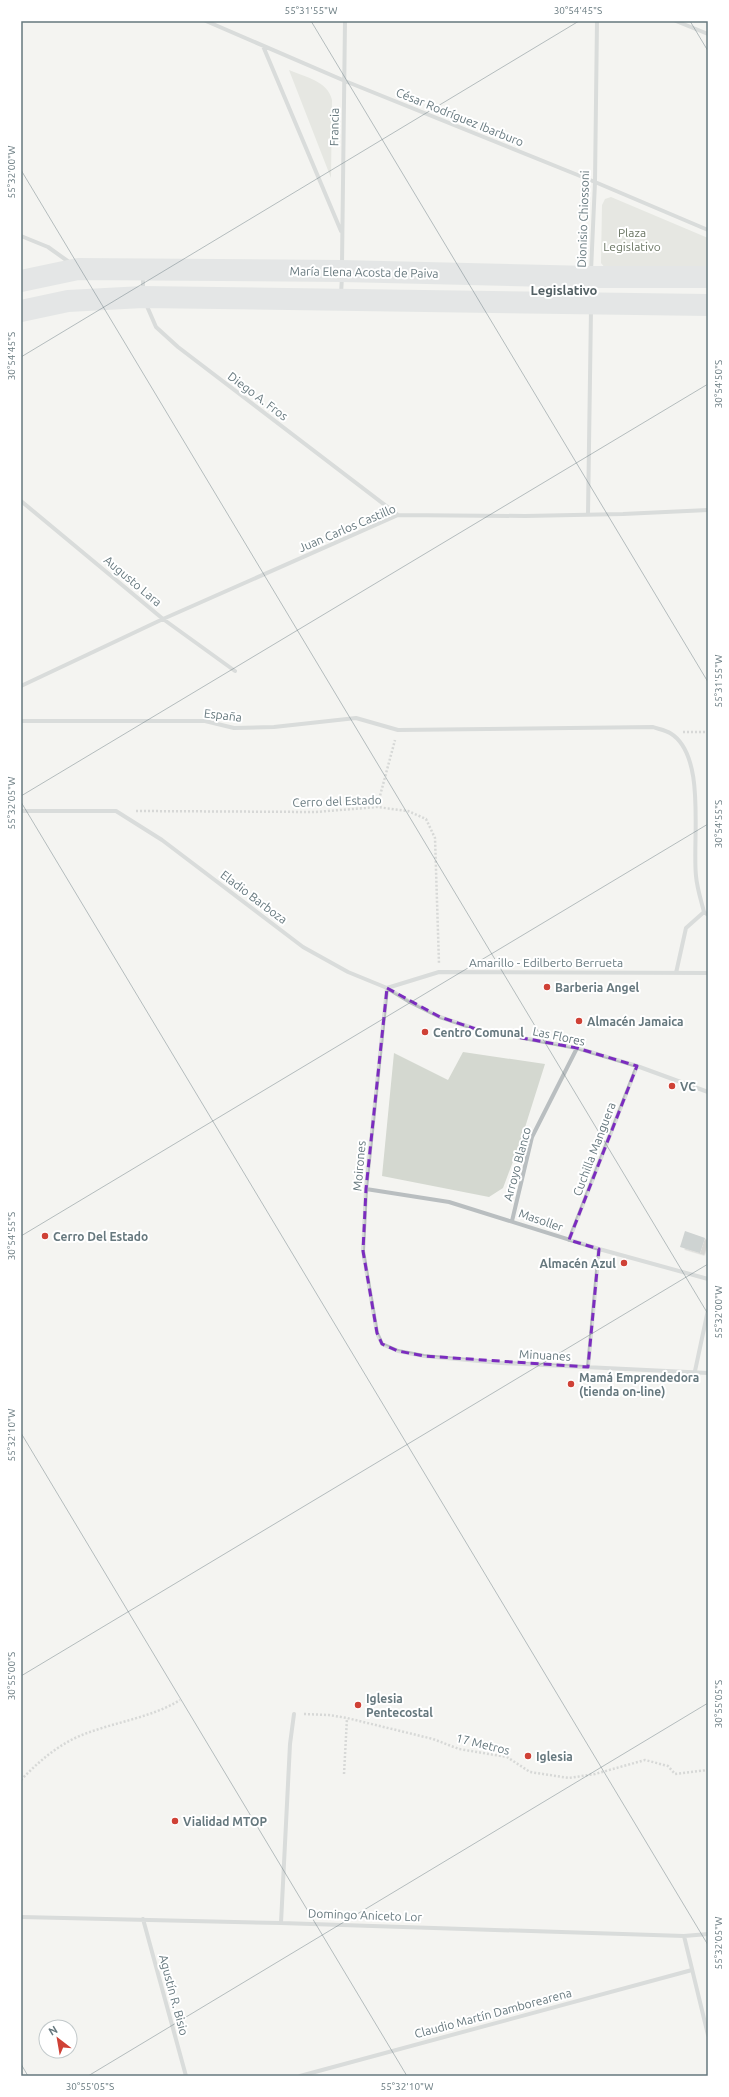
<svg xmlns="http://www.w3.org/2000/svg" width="729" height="2097" font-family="Ubuntu,sans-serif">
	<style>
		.green { fill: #d4d8d0 }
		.building { fill: #a1aaad; filter: url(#shadow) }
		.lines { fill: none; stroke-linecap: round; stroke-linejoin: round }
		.path { stroke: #b3b7b8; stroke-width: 2.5; stroke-dasharray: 2 2; stroke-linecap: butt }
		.street { stroke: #b9bec0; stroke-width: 4 }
		.secondary { stroke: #d1d6d9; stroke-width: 22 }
		.marked { fill: none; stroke: #7b2cbf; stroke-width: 3; stroke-dasharray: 8 5; stroke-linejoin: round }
		.ticks { fill: none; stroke: #66787e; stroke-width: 1; stroke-opacity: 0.45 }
		.poi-dot { fill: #cf4136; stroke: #fff; stroke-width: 1.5 }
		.labels { text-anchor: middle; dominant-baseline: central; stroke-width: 4; stroke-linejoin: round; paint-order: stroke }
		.street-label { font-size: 12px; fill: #66787e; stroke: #fff }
		.park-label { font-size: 12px; fill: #6b7664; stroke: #fff }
		.poi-label { font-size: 12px; font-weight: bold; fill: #66787e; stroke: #fff; text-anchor: start }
		.neighbourhood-label { font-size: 13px; font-weight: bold; fill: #536064; stroke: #fff }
		.neatline { fill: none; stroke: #66787e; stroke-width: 1.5 }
		.ticks-label { font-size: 10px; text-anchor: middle; fill: #66787e }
	</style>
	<defs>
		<filter id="shadow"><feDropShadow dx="4.5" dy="2.5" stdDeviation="0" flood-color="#0004"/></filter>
	</defs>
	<rect width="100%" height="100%" fill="#f4f4f1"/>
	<path class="green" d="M289 70C305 77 328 81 332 100L331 178Z
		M611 197 708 238V270L606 269 601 263 602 205 605 199Z
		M463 1052 545 1064 521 1140 503 1188 489 1197 382 1176 394 1053 448 1080Z"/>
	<path class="building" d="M685 1231 705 1238 700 1253 680 1247Z"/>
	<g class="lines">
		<path class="path" d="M683 732H708
			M377 807 395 740
			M136 811 316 812 377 807 408 811 426 819 435 838 439 964
			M304 1714 329 1715 347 1718 433 1739 459 1749 507 1757 530 1772 569 1778 595 1774 645 1760 668 1766 675 1774 708 1770
			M344 1774 347 1718
			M21 1780C38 1762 59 1744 82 1735 114 1722 151 1718 180 1700"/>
		<path class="street" d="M206 21 345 81 595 182 708 230
			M676 21 708 34
			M263 46 341 231
			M21 236 48 247 69 262
			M342 264 345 21
			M591 271 595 182 597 21
			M143 275V290
			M341 294 342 277
			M146 304 156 327 178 347 398 515
			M21 501 163 619 235 671
			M588 514 591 309
			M21 686 163 619 398 515 525 516 623 514 708 510
			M21 721H205L234 728 274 727 356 718 398 730 653 727C658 729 665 730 670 733 707 755 692 839 696 876 697 888 701 900 704 912L708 915
			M21 811H116L162 840 303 947 348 972 387 988 410 1002 440 1017 479 1030 577 1048 637 1066 708 1092
			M676 973 686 928 704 912
			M387 988 366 1189 363 1251 377 1333 382 1344 398 1351 424 1356 501 1363 708 1373
			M387 988 439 972 708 973
			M366 1189 449 1202 599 1249 708 1279
			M512 1221 532 1137 577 1048
			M569 1240 637 1066
			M588 1367 599 1249
			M695 1371 708 1310
			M21 1917 281 1923 684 1936 708 1934
			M143 1919 186 2076
			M281 1923 290 1744 294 1714
			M684 1936 708 2035
			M300 2076 692 1970"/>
		<path class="secondary" d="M21 281 78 269 342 271 591 277H708
			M21 311 68 301 143 297 708 305"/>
	</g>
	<path d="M0 0H729V2097H0ZM387 988 440 1017 479 1030 577 1048 637 1066 569 1240 599 1249 588 1367 424 1356 398 1351 382 1344 377 1333 363 1251 366 1189Z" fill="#f4f4f1" fill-opacity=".55" fill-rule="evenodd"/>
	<path class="marked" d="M387 988 440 1017 479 1030 577 1048 637 1066 569 1240 599 1249 588 1367 424 1356 398 1351 382 1344 377 1333 363 1251 366 1189Z"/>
	<path class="ticks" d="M311 21 708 682M690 21 708 51M21 170 708 1314M21 357 579 21M21 796 708 384M21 802 708 1945M21 1236 708 824M21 1433 407 2076M21 1676 708 1264M21 2064 28 2076M88 2076 708 1703"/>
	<g class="poi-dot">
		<circle cx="547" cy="987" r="4"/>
		<circle cx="579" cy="1021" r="4"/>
		<circle cx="425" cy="1032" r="4"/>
		<circle cx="672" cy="1086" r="4"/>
		<circle cx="45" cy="1236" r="4"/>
		<circle cx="624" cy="1263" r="4"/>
		<circle cx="571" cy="1384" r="4"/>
		<circle cx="358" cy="1705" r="4"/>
		<circle cx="528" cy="1756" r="4"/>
		<circle cx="175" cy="1821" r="4"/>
	</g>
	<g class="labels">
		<g class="street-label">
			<text transform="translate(460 117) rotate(22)">César Rodríguez Ibarburo</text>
			<text transform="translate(334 127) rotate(-89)">Francia</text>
			<text transform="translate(583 219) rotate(-88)">Dionisio Chiossoni</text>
			<text transform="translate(364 272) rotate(1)">María Elena Acosta de Paiva</text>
			<text transform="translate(258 396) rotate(37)">Diego A. Fros</text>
			<text transform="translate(347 528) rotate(-23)">Juan Carlos Castillo</text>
			<text transform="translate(133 581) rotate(40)">Augusto Lara</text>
			<text transform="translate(223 715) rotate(7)">España</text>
			<text transform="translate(337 801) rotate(-2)">Cerro del Estado</text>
			<text transform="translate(254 897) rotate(37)">Eladio Barboza</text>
			<text x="546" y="962">Amarillo - Edilberto Berrueta</text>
			<text transform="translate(559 1036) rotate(12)">Las Flores</text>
			<text transform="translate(594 1149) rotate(-69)">Cuchilla Manguera</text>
			<text transform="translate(517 1164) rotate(-75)">Arroyo Blanco</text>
			<text transform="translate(359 1166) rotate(-85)">Moirones</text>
			<text transform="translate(541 1220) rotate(19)">Masoller</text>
			<text transform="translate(545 1355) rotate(3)">Minuanes</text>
			<text transform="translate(483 1744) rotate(14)">17 Metros</text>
			<text transform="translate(365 1915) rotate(2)">Domingo Aniceto Lor</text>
			<text transform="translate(174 1995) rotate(75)">Agustín R. Bisio</text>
			<text transform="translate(493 2013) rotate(-15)">Claudio Martín Damborearena</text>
		</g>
		<g class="park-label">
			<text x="632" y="232">Plaza<tspan x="632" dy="14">Legislativo</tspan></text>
		</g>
		<g class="poi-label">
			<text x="555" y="987">Barberia Angel</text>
			<text x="587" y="1021">Almacén Jamaica</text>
			<text x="433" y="1032">Centro Comunal</text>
			<text x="680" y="1086">VC</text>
			<text x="53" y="1236">Cerro Del Estado</text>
			<text x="616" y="1263" text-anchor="end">Almacén Azul</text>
			<text x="579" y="1377">Mamá Emprendedora<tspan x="579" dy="14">(tienda on-line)</tspan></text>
			<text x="366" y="1698">Iglesia<tspan x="366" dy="14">Pentecostal</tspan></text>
			<text x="536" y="1756">Iglesia</text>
			<text x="183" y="1821">Vialidad MTOP</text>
		</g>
		<g class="neighbourhood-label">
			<text x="564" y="290">Legislativo</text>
		</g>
	</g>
	<rect width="729" height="2097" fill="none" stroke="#ffffff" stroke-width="44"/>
	<g transform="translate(58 2039) rotate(329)"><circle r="19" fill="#ffffff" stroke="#c2c9cb"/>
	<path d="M0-3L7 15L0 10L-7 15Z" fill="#cf4136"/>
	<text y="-6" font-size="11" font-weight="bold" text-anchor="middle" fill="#66787e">N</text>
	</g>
	<rect x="22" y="22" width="685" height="2053" class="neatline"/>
	<g class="ticks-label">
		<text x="311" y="14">55°31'55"W</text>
		<text x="578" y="14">30°54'45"S</text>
		<text transform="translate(11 172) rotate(-90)" y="4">55°32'00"W</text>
		<text transform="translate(11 356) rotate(-90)" y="4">30°54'45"S</text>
		<text transform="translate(718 384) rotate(-90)" y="4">30°54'50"S</text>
		<text transform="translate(718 681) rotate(-90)" y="4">55°31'55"W</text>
		<text transform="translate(11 803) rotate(-90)" y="4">55°32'05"W</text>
		<text transform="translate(718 824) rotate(-90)" y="4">30°54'55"S</text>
		<text transform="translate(11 1236) rotate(-90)" y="4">30°54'55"S</text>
		<text transform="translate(718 1312) rotate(-90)" y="4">55°32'00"W</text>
		<text transform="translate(11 1435) rotate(-90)" y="4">55°32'10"W</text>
		<text transform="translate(11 1676) rotate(-90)" y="4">30°55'00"S</text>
		<text transform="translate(718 1704) rotate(-90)" y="4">30°55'05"S</text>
		<text transform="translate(718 1943) rotate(-90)" y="4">55°32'05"W</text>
		<text x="90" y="2090">30°55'05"S</text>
		<text x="407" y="2090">55°32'10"W</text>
	</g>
</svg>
